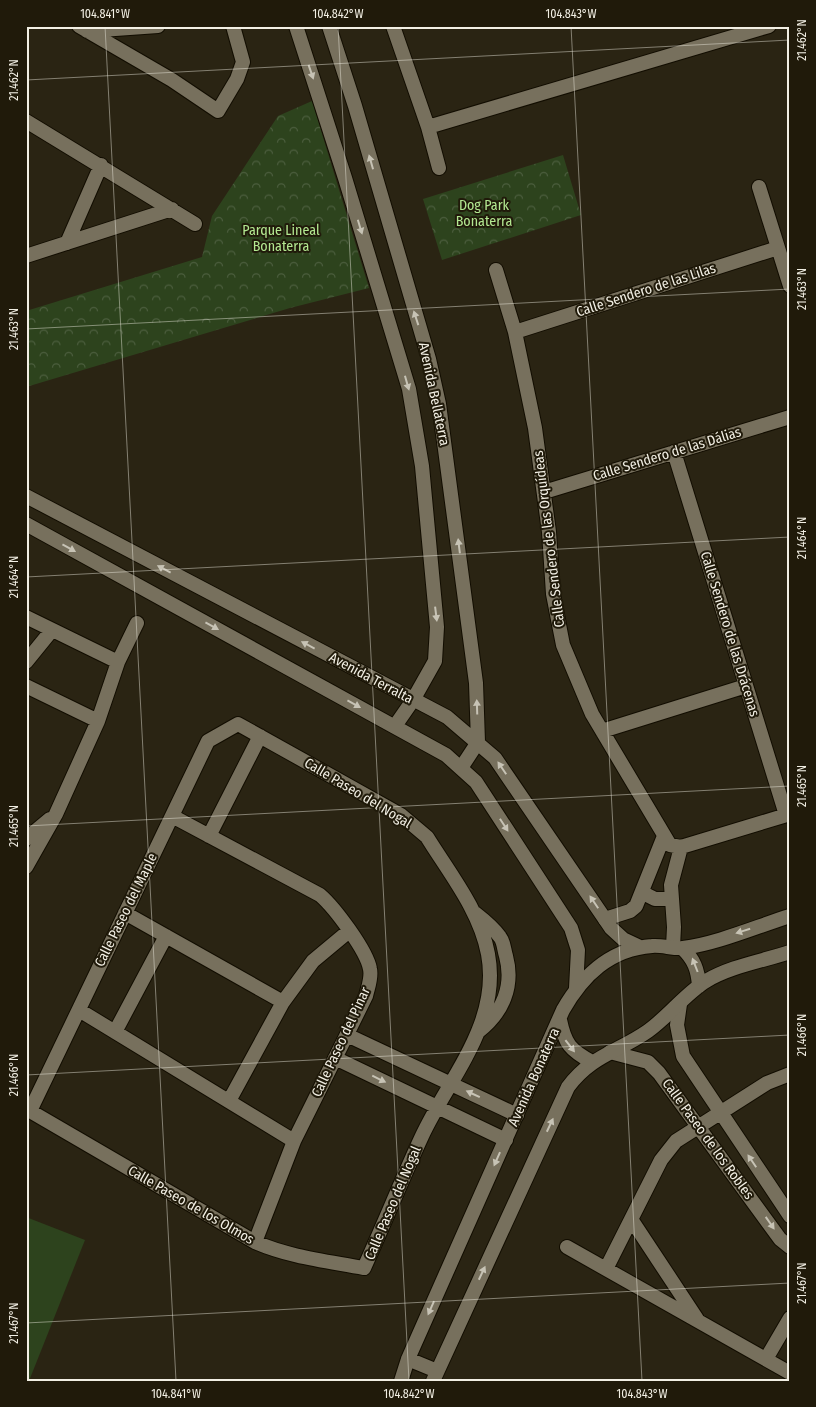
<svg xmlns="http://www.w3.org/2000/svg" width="816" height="1407" font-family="'Fira Sans Condensed',sans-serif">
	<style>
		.park { fill: url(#park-crowns) }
		.pitch { fill: #2d431d }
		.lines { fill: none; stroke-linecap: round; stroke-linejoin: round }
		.minor-casing { stroke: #120d01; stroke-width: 16 }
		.tertiary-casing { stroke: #120d01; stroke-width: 16 }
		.minor { stroke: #77705d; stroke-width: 14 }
		.tertiary { stroke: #77705d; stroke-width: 14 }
		.oneway { fill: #c7c3b5 }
		.ticks { fill: none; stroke: #f2efe4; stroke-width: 1; stroke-opacity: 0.45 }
		.labels { text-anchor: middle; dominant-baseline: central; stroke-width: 4; stroke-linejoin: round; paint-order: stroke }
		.park-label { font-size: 14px; fill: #b3e891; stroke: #201a0a }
		.street-label { font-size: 14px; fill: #f2efe4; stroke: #201a0a }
		.neatline { fill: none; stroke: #f2efe4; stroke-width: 2 }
		.ticks-label { font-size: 12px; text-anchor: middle; fill: #f2efe4 }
	</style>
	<defs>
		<pattern id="park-crowns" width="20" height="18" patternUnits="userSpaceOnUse" patternTransform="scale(1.25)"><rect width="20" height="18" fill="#2d431d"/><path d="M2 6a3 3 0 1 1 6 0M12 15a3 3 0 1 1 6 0" fill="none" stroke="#4c5e3e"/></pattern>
	</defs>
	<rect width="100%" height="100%" fill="#2a2413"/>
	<path class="park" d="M312 101 369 288 290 308 26 387V311L202 257 212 216 278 116Z
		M563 155 581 215 442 260 423 199Z"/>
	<path class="pitch" d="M26 1217 85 1240 29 1381H26Z"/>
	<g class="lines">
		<g class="minor-casing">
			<path id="minor" d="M79 26 172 80 218 111 237 79 243 62 233 26
				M393 26 428 127 439 168
				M87 31 158 26
				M26 121 195 224
				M428 127 769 26
				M759 187 790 286
				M67 243 101 165
				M26 256 172 209
				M496 270 515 332 535 428 549 532 553 594 563 645 592 714 670 845 681 847 790 814
				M515 332 778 248
				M674 452 786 815
				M544 492 790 417
				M26 617 118 662
				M26 662 52 630
				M26 686 98 721
				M238 724 401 815 427 837C450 874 480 911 488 954 501 1023 449 1078 422 1136 402 1179 384 1224 364 1268 327 1261 289 1257 255 1242L30 1111 208 741Z
				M602 731 746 686
				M172 816 320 895C335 908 367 951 370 969 372 978 368 987 366 996L294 1141 255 1242
				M209 836 260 736
				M26 839 50 819
				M26 867 56 814 98 721 118 662 137 623
				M643 893 655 899H672
				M125 913 283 1002
				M475 913C484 920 493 927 500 937 504 942 504 950 506 956 514 986 503 1012 479 1031
				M605 919 630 911 636 906 664 836
				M673 947 674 927 671 885 681 847
				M680 1004 677 1025 683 1056 790 1216
				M79 1010 294 1141
				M115 1032 166 936
				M347 1035 517 1115
				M610 1052 648 1062 659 1073 780 1239 790 1247
				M335 1058 506 1140
				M229 1101 283 1002 313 961 349 931
				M631 1219 697 1319
				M567 1247 790 1373
				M606 1269 661 1160 676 1141 767 1083 790 1074
				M766 1359 790 1318"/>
		</g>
		<g class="tertiary-casing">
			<path id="tertiary" d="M296 26 345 178 409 389 422 466 437 627 435 661 413 700 395 726
				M329 26 355 106 429 359 439 404 476 683 478 742 461 768
				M26 496 447 717 495 758 611 928 623 939 640 947
				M26 524 446 755 476 782 571 928 578 950 576 988
				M682 948C694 959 698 970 699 986
				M560 1020C565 1044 570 1050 592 1062
				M408 1359 437 1371
				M401 1381 408 1359 563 1010C583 975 610 949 652 946 662 945 673 949 683 948 719 943 755 927 790 916
				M433 1381 568 1087C592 1055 618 1052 648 1031 669 1016 685 994 706 981 731 966 763 961 790 952"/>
		</g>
		<use href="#minor" class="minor"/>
		<use href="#tertiary" class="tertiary"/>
	</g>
	<defs><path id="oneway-solid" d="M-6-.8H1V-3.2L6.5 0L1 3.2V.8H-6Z" transform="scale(1.25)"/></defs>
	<g class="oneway">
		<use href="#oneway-solid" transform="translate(311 72) rotate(71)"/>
		<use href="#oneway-solid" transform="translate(371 162) rotate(-106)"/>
		<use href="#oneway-solid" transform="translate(360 227) rotate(73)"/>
		<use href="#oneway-solid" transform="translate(416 318) rotate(-108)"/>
		<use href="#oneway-solid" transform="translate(407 383) rotate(74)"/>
		<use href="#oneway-solid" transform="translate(459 546) rotate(-97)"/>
		<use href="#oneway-solid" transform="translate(69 548) rotate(29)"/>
		<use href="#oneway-solid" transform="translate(164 569) rotate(-152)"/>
		<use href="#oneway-solid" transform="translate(436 614) rotate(83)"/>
		<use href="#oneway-solid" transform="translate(212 626) rotate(29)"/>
		<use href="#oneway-solid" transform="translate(308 645) rotate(-152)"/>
		<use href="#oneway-solid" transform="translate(354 704) rotate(29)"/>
		<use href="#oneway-solid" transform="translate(477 707) rotate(-92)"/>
		<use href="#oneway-solid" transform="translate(502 768) rotate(-124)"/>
		<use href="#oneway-solid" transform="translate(504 825) rotate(57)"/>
		<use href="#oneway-solid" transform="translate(594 902) rotate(-124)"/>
		<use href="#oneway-solid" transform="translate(743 931) rotate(163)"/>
		<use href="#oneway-solid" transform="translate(695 965) rotate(-111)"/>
		<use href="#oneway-solid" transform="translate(570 1046) rotate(52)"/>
		<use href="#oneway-solid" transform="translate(379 1079) rotate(26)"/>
		<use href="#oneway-solid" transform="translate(473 1094) rotate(-155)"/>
		<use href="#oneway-solid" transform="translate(550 1125) rotate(-65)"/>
		<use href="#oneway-solid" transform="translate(497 1159) rotate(114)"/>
		<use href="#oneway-solid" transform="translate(752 1161) rotate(-124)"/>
		<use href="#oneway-solid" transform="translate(770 1223) rotate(55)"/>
		<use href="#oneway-solid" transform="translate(482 1273) rotate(-65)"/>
		<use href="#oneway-solid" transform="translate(431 1308) rotate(114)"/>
	</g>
	<path class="ticks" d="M105 26 176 1381M338 26 409 1381M571 26 642 1381M26 80 790 40M26 329 790 289M26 577 790 537M26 826 790 786M26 1075 790 1035M26 1323 790 1283"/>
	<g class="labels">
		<g class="park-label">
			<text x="484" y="205">Dog Park<tspan x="484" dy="16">Bonaterra</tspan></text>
			<text x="281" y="230">Parque Lineal<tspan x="281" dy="16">Bonaterra</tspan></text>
		</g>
		<g class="street-label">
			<text transform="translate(646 290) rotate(-18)">Calle Sendero de las Lilas</text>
			<text transform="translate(434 394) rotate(78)">Avenida Bellaterra</text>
			<text transform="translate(667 454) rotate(-17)">Calle Sendero de las Dálias</text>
			<text transform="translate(549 539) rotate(-97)">Calle Sendero de las Orquídeas</text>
			<text transform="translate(730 634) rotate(73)">Calle Sendero de las Drácenas</text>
			<text transform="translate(371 678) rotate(28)">Avenida Terralta</text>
			<text transform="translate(358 793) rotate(31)">Calle Paseo del Nogal</text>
			<text transform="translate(126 910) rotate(-64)">Calle Paseo del Maple</text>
			<text transform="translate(341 1042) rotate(-65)">Calle Paseo del Pinar</text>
			<text transform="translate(534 1077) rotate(-66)">Avenida Bonaterra</text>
			<text transform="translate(708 1139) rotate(54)">Calle Paseo de los Robles</text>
			<text transform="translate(393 1203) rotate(-67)">Calle Paseo del Nogal</text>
			<text transform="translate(191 1205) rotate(30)">Calle Paseo de los Olmos</text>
		</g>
	</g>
	<rect width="816" height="1407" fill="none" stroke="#201a0a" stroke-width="55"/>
	<rect x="28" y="28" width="760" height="1352" class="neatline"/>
	<g class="ticks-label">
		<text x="105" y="18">104.841°W</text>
		<text x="338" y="18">104.842°W</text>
		<text x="571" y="18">104.843°W</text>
		<text transform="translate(802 40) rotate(-90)" y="4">21.462°N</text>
		<text transform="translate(14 80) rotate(-90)" y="4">21.462°N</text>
		<text transform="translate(802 289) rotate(-90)" y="4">21.463°N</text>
		<text transform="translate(14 329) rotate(-90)" y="4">21.463°N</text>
		<text transform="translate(802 538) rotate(-90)" y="4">21.464°N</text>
		<text transform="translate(14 577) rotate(-90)" y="4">21.464°N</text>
		<text transform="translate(802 786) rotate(-90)" y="4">21.465°N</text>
		<text transform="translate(14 826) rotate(-90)" y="4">21.465°N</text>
		<text transform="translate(802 1035) rotate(-90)" y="4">21.466°N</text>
		<text transform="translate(14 1075) rotate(-90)" y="4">21.466°N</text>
		<text transform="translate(802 1283) rotate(-90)" y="4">21.467°N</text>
		<text transform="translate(14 1323) rotate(-90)" y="4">21.467°N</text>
		<text x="176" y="1398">104.841°W</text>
		<text x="409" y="1398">104.842°W</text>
		<text x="642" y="1398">104.843°W</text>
	</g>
</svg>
